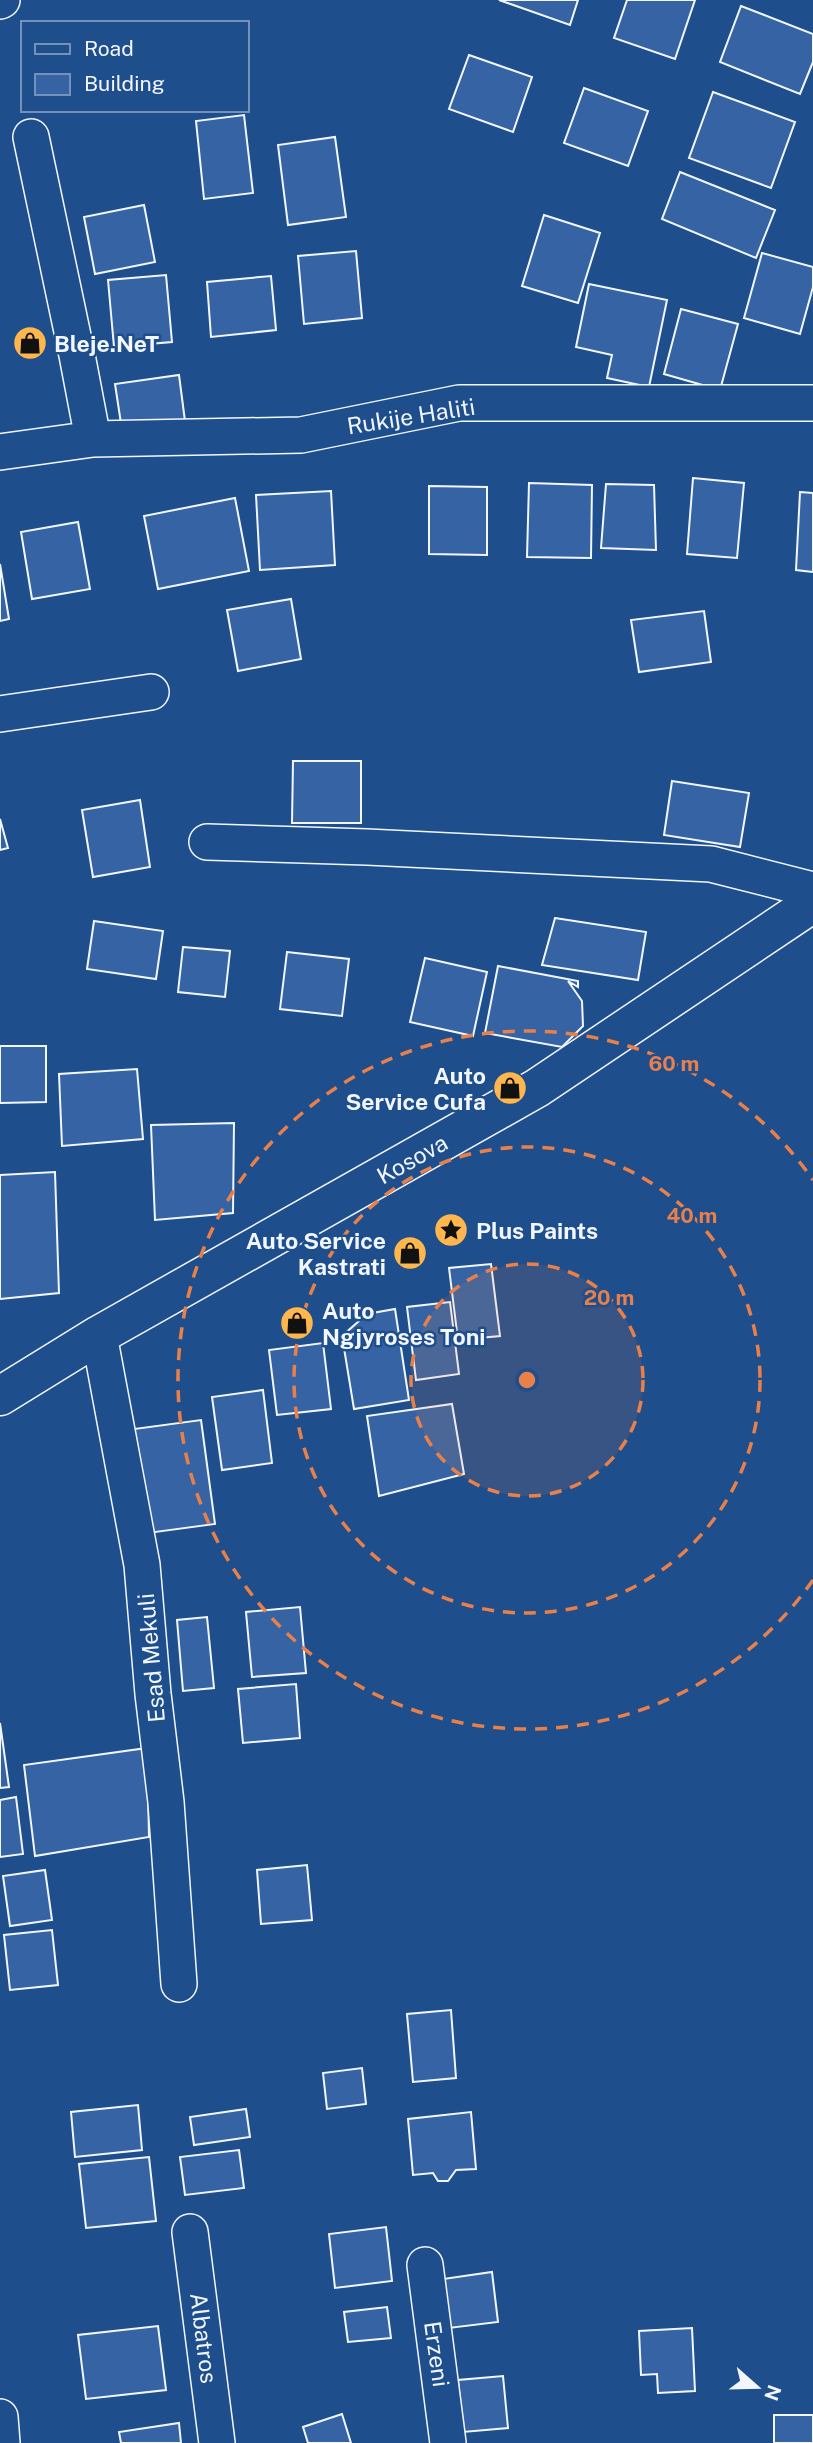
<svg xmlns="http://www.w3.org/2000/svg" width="813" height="2443" font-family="'Public Sans',sans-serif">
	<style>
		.building { fill: #3563a3; stroke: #f2f6ff; stroke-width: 2 }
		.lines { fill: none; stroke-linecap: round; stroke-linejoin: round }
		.street-casing { stroke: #f2f6ff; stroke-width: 38 }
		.secondary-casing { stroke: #f2f6ff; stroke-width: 41 }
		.street { stroke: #1f4e8c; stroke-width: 35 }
		.secondary { stroke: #1f4e8c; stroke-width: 38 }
		.ring { fill: none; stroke: #ea8049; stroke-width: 3.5; stroke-dasharray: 12 9 }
		.labels { text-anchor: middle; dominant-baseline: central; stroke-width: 5; stroke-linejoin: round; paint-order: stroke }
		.poi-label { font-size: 23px; font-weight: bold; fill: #f2f6ff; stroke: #1f4e8c; text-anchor: start }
		.street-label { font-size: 23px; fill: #f2f6ff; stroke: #1f4e8c }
		.centre { fill: #ea8049; stroke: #1f4e8c; stroke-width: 3.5 }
		.ring-label { font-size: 21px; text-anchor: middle; font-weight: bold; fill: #ea8049; stroke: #1f4e8c; stroke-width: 5; stroke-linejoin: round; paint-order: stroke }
	</style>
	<rect width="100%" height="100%" fill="#1f4e8c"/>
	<path class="building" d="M499 0H578L570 25Z
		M627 0H695L675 59 614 38Z
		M741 6 813 34V62L800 94 720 62Z
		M469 55 532 77 513 132 449 109Z
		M584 88 648 111 628 166 564 143Z
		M713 92 795 122 771 188 689 158Z
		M244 115 253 193 204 199 196 121Z
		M335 137 346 217 288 225 278 145Z
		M680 172 775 210 756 258 662 219Z
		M144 205 155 262 95 274 84 217Z
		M544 215 600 233 578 303 522 286Z
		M356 251 362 318 304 324 298 256Z
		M762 253 813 267V287L800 334 744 318Z
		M166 275 172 342 114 347 108 280Z
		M271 276 276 330 211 337 207 282Z
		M589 284 667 300 649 387 607 378 612 355 576 347Z
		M681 309 738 324 720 390 664 374Z
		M179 375 185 421 122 430 115 384Z
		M693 478 744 483 737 558 687 554Z
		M529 483 592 485 591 558 527 557Z
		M606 484 654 485 656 550 601 548Z
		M429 486 487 487V555L429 554Z
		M331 491 335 565 260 570 256 495Z
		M800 492 813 493V572L796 570Z
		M235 498 249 571 158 589 144 516Z
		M78 522 90 589 32 599 21 532Z
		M0 564 9 619 0 621Z
		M291 599 301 659 238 671 227 610Z
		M704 611 711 662 639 672 631 620Z
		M293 761H361V823H292Z
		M672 781 749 793 740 847 664 835Z
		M140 800 150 867 93 877 82 810Z
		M0 819 8 848 0 850Z
		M555 918 646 932 638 980 542 965Z
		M94 921 163 931 156 979 87 969Z
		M183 947 230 951 225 997 178 992Z
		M287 952 349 959 342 1016 280 1009Z
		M425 958 487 972 473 1036 410 1022Z
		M498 966 578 981V987L568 981 582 1001 583 1026 562 1047 485 1033Z
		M0 1046H46V1102L0 1103Z
		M137 1069 143 1139 62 1146 59 1074Z
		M234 1123 233 1213 155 1220 151 1125Z
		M55 1172 59 1293 0 1299V1175Z
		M491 1264 500 1336 458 1340 449 1268Z
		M450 1302 459 1374 416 1380 407 1307Z
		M395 1309 409 1400 354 1409 342 1336 367 1314Z
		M323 1343 331 1409 277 1415 269 1350Z
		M263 1390 272 1463 222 1470 212 1397Z
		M452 1404 464 1474 379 1496 367 1416Z
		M201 1420 215 1524 148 1533 134 1429Z
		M300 1607 306 1673 252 1677 246 1612Z
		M207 1617 214 1688 183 1691 177 1620Z
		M296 1684 300 1738 243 1743 238 1689Z
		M0 1723 9 1787 0 1788Z
		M147 1748 149 1837 35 1856 24 1765Z
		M16 1797 23 1854 0 1857V1800Z
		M307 1865 312 1920 261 1924 257 1870Z
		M45 1870 52 1920 10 1926 3 1876Z
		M52 1930 58 1985 10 1990 4 1935Z
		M451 2010 456 2078 413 2082 407 2014Z
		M362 2068 366 2104 327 2109 323 2073Z
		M138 2105 142 2150 75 2157 71 2112Z
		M246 2109 250 2137 194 2145 190 2117Z
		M471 2112 476 2169 456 2170 448 2181H438L433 2173 413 2175 408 2119Z
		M239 2150 244 2188 185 2195 180 2157Z
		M149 2157 156 2221 86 2228 79 2164Z
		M386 2227 392 2281 335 2288 329 2234Z
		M492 2272 498 2322 449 2328 443 2279Z
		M387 2307 391 2338 348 2342 344 2312Z
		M158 2326 166 2390 86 2399 78 2335Z
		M692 2328 695 2391 658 2393 657 2374 641 2375 639 2331Z
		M503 2376 508 2428 463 2432 458 2380Z
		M342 2414 351 2443H308L303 2427Z
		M774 2415H813V2443H774Z
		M179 2423 181 2443H121L119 2432Z"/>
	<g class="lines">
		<g class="street-casing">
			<path id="street" d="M0 1 2 0
				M31 137 77 355 93 439
				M0 452 93 439 301 435 459 403H813
				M0 714 151 692
				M207 842 367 847 711 864 813 890
				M99 1335 142 1565 153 1694 166 1802 179 1984
				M190 2232 217 2443
				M425 2265 448 2443
				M0 2417 2 2443"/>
		</g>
		<g class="secondary-casing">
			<path id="secondary" d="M0 1396 99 1335 537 1088 813 903"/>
		</g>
		<use href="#street" class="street"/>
		<use href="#secondary" class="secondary"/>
	</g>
	<circle cx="527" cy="1380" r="116" fill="#ea8049" fill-opacity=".12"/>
	<g class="ring">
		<circle cx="527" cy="1380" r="116"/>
		<circle cx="527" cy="1380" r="233"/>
		<path d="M813 1580A349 349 0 1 1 813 1180"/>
	</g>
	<defs>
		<g id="shop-disc" transform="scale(1.75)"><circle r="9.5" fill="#ffb74d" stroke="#1f4e8c"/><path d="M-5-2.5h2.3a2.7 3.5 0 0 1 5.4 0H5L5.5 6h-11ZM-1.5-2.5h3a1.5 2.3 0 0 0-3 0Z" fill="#111"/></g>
		<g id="sight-disc" transform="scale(1.75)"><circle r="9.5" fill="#ffb74d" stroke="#1f4e8c"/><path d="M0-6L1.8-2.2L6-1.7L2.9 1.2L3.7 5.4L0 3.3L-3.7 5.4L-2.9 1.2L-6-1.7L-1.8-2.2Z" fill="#111"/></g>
	</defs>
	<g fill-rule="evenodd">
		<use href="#shop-disc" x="30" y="343"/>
		<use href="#shop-disc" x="510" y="1088"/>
		<use href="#sight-disc" x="451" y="1230"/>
		<use href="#shop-disc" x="410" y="1253"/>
		<use href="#shop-disc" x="297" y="1323"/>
	</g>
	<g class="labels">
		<g class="poi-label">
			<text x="54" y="343">Bleje.NeT</text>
			<text x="486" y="1075" text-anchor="end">Auto<tspan x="486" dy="26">Service Cufa</tspan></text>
			<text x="476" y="1230">Plus Paints</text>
			<text x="386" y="1240" text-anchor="end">Auto Service<tspan x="386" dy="26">Kastrati</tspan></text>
			<text x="322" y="1310">Auto<tspan x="322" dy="26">Ngjyroses Toni</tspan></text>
		</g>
		<g class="street-label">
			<text transform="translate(411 416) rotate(-9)">Rukije Haliti</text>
			<text transform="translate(412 1159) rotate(-29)">Kosova</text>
			<text transform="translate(151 1658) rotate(-95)">Esad Mekuli</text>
			<text transform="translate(204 2338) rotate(83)">Albatros</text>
			<text transform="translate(437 2354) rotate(82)">Erzeni</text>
		</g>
	</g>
	<circle cx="527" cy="1380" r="10" class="centre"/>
	<g class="ring-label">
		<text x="674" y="1071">60 m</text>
		<text x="692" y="1223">40 m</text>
		<text x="609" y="1305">20 m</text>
	</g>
	<rect x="21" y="21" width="228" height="91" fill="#1f4e8c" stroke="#7391ba" stroke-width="2"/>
	<rect x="35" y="44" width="35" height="10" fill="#1f4e8c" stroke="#7391ba" stroke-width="2"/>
	<text x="84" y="56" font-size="21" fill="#f2f6ff">Road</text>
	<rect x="35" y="74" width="35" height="21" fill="#3563a3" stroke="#7391ba" stroke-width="2"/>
	<text x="84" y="91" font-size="21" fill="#f2f6ff">Building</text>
	<g transform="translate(757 2387) rotate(110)" stroke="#1f4e8c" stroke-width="5" paint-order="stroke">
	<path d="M0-5L12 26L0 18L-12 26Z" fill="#f2f6ff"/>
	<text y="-10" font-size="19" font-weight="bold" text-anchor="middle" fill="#f2f6ff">N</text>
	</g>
</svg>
